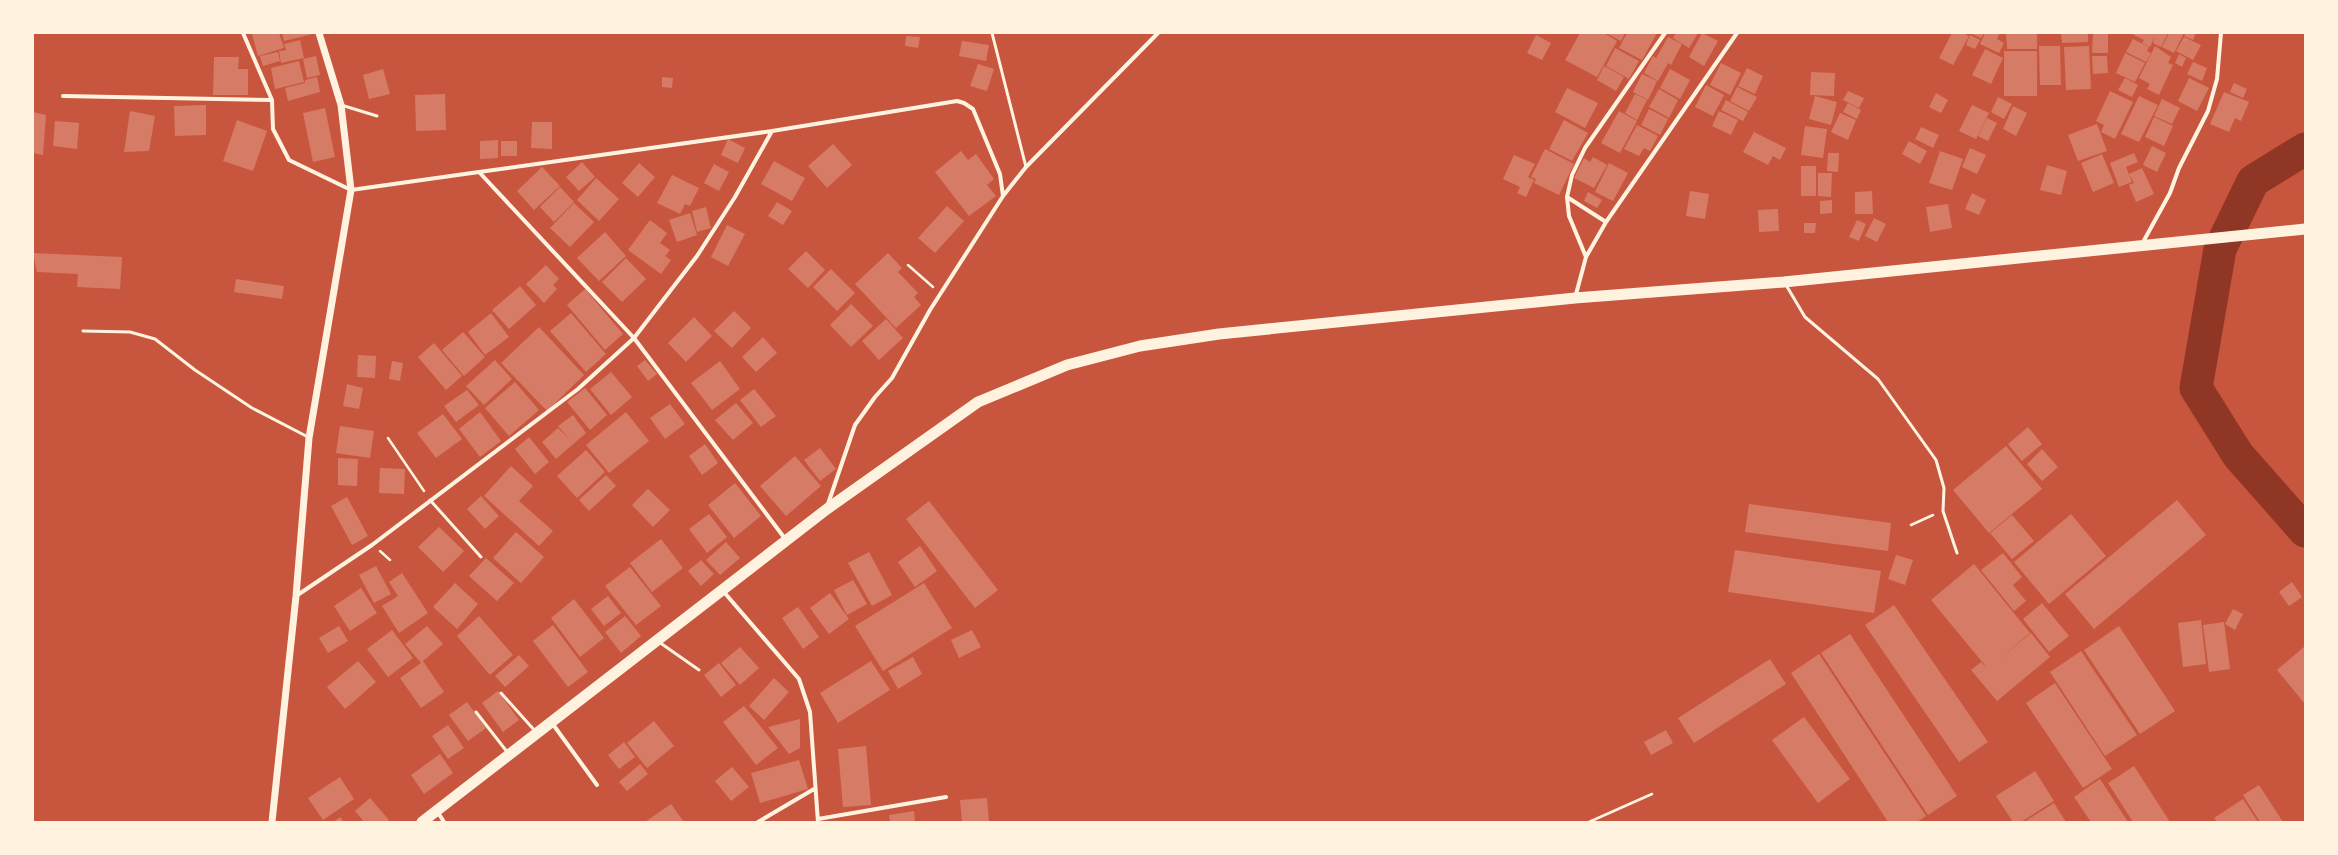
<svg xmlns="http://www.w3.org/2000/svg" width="2338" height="855" font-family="Rubik,sans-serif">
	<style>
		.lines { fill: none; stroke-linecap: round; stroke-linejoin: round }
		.river { stroke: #8f3625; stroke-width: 33 }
		.building { fill: #d67c66 }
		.path { stroke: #fff3e0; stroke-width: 2.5 }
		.service { stroke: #fff3e0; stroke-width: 3 }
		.minor { stroke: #fff3e0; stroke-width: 4 }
		.tertiary { stroke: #fff3e0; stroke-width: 7 }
		.trunk { stroke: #fff3e0; stroke-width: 11 }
	</style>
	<rect width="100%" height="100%" fill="#c8553d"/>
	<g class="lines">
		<path class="river" d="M2305 149 2253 181 2220 249 2196 388 2238 455 2305 531"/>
	</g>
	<path class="building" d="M257 33H279L284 48 258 56 252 34Z
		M282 33H313V34L284 41Z
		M1580 33H1604L1617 41 1597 77 1565 60Z
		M1606 33H1625L1621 41Z
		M1627 33H1657L1642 60 1619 48Z
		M1676 33H1698L1689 48 1673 38Z
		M1702 33 1718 41 1704 66 1689 57Z
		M1952 33H1963L1969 36 1953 65 1939 58Z
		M1970 33H1984L1981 38Z
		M1985 33H2000L1997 39 2004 43 1999 53 1980 44Z
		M2006 33H2037V49H2007Z
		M2061 33H2088V42L2062 43Z
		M2093 33H2108V53H2092Z
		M2130 33H2168L2161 47 2153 43 2155 36 2150 47 2142 43 2144 40Z
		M2169 33H2184L2174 53 2162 47Z
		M2186 33H2196L2193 40 2184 36Z
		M1536 35 1551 43 1542 60 1527 53Z
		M1970 35 1980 40 1975 49 1966 45Z
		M906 36 920 37 918 48 905 46Z
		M1668 37 1682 44 1671 65 1668 63 1658 81 1644 73 1653 56 1656 58Z
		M2184 37 2201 45 2193 60 2176 51Z
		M2133 39 2149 47 2147 51 2151 53 2146 62 2126 52Z
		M300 40 304 58 281 63 279 51 286 50 284 44Z
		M962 41 989 45 986 61 959 56Z
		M2039 46H2060L2061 85H2040Z
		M2089 46 2091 89 2066 90 2064 47Z
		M2155 46 2171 57 2168 63 2173 65 2159 95 2147 89 2150 84 2139 78Z
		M1615 48 1639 61 1629 79 1606 66Z
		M1985 49 2003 58 1991 84 1972 75Z
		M2004 51H2037V96H2004Z
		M278 52 280 61 263 66 260 56Z
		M2125 53 2145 63 2135 82 2116 73Z
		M2179 54 2186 58 2182 67 2175 63Z
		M316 56 320 75 307 78 303 59Z
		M2092 56H2107L2108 73 2093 74Z
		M214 57H239L238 69H248V95H213Z
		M299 61 304 82 275 89 271 68Z
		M2193 62 2207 68 2202 81 2187 74Z
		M1721 63 1741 73 1730 95 1710 85Z
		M978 64 994 69 987 91 970 86Z
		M1604 66 1624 77 1616 91 1597 80Z
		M1747 68 1763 76 1755 94 1738 86Z
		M383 69 390 94 369 99 363 75Z
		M1670 69 1690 80 1680 99 1660 88Z
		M1811 72 1835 73 1834 96 1810 95Z
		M1642 74 1657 81 1648 100 1633 92Z
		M317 77 320 92 288 101 285 88 305 83V80Z
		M662 77 673 78 672 88 662 87Z
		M2125 78 2138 85 2132 97 2118 90Z
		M2189 78 2209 88 2197 111 2178 101Z
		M2234 83 2247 89 2243 98 2230 92Z
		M1706 85 1724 95 1713 116 1695 107Z
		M1737 87 1757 97 1749 111 1730 101Z
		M1567 88 1598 103 1585 128 1555 112Z
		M1659 89 1678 100 1669 118 1649 107Z
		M1848 91 1864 98 1859 108 1843 100Z
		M2110 91 2133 102 2115 139 2101 132 2104 125 2096 121Z
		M2224 92 2249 102 2241 121 2235 118 2229 132 2210 124Z
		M1936 93 1948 100 1941 113 1929 107Z
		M445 94 446 130 416 131 415 95Z
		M1635 94 1647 100 1637 120 1625 113Z
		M1815 96 1837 102 1831 125 1809 119Z
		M2139 96 2158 105 2139 142 2121 134Z
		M1998 97 2012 104 2004 119 1991 112Z
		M2162 99 2180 108 2172 124 2154 116Z
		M1726 100 1748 112 1743 121 1721 110Z
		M1848 103 1861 110 1857 119 1843 112Z
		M206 105V135L175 136 174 106Z
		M1972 105 1989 113 1976 139 1959 131Z
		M2013 106 2027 113 2016 136 2003 129Z
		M325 108 335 157 313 162 303 113Z
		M1649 109 1668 119 1660 135 1641 125Z
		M130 111 155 116 149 151 124 152Z
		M1619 111 1637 121 1620 153 1601 143Z
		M1719 111 1738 120 1731 135 1712 126Z
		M33 112 46 115 43 155 33 153Z
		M1840 113 1856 120 1848 140 1831 132Z
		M2154 117 2173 126 2164 146 2145 137Z
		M1987 118 1997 123 1988 141 1978 136Z
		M237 120 267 131 253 171 223 161Z
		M1564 120 1588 133 1572 161 1549 149Z
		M55 121 79 123 77 149 53 146Z
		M532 122H552V149L531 148Z
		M2097 124 2107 151 2078 161 2068 135Z
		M1637 125 1658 136 1650 151 1644 148 1639 156 1624 149Z
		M1805 126 1827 129 1823 158 1801 155Z
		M1921 127 1939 135 1933 148 1915 139Z
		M1754 132 1786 148 1780 160 1773 156 1768 165 1743 152Z
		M728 139 745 148 738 163 721 155Z
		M498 140V158L480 159V141Z
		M501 141H517V156H501Z
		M1909 141 1927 151 1920 164 1902 154Z
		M833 144 852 165 827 188 808 166Z
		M2152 146 2166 153 2157 172 2143 165Z
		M1970 148 1986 155 1977 174 1962 167Z
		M1545 149 1574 164 1559 195 1534 183 1536 179 1531 177Z
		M961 151 968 160 976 154 994 179 987 185 996 196 969 216 935 172Z
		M1940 151 1963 159 1952 190 1929 183Z
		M1828 153H1839L1838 172 1827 171Z
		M2134 153 2138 162 2126 167 2132 182 2119 187 2110 163Z
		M2102 154 2114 183 2093 192 2081 163Z
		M1514 155 1535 164 1528 177 1534 180 1526 197 1517 193 1520 187 1503 179Z
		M1593 157 1607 165 1594 188 1574 178 1584 158 1590 162Z
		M774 161 805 178 792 201 761 184Z
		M582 162 595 177 579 191 566 177Z
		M639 163 655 177 638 197 622 183Z
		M1609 163 1628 173 1613 201 1595 192Z
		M714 164 729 172 719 191 704 183Z
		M2047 165 2067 171 2061 195 2040 190Z
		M1801 166H1816V196H1801Z
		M542 167 560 186 534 210 517 191Z
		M2142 168 2154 194 2136 202 2129 185 2134 183 2129 174Z
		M1818 173H1832L1831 197 1818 196Z
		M672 175 699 188 690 206 685 204 680 214 657 203Z
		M596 178 619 199 599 221 577 200Z
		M560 187 574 202 554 222 540 207Z
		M1690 191 1709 194 1705 219 1686 216Z
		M1872 191 1873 214H1855V192Z
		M1588 192 1602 200 1597 208 1584 201Z
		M1972 193 1986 200 1979 215 1965 209Z
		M1832 200V213L1820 214V201Z
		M777 202 792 211 783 225 768 216Z
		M574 203 594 222 570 247 550 228Z
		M1948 204 1952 228 1930 232 1926 207Z
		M947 206 964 221 935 253 918 238Z
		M706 207 711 228 697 232 692 211Z
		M1778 209 1779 231 1759 232 1758 210Z
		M690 213 697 235 677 242 669 220Z
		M1874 218 1886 224 1877 242 1865 236Z
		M650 220 667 233 660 243 670 250 665 256 671 260 661 274 628 250Z
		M1857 220 1866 224 1859 241 1849 237Z
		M1804 223H1816L1815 233H1804Z
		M727 225 745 234 728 266 711 257Z
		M605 232 626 256 599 281 577 258Z
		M806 251 825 270 808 288 788 269Z
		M33 253 122 257 120 289 77 287 78 274 37 272Z
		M888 253 902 268 898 272 918 293 914 297 921 305 896 328 855 284Z
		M626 258 646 279 622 302 602 282Z
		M546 265 559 279 553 285 557 289 544 303 526 284Z
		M831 269 855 293 837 311 813 287Z
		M236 279 284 286 282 299 234 292Z
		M520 286 536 305 509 329 492 310Z
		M585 289 623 334 605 350 567 305Z
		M851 304 873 326 851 347 830 325Z
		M734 311 751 328 732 348 714 331Z
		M491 313 509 337 485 355 468 332Z
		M571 313 606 354 586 372 550 331Z
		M694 317 712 336 686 362 668 343Z
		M886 319 903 338 879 360 862 341Z
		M539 327 584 375 547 411 501 363Z
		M463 332 485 357 464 376 442 350Z
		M763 337 777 353 756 372 742 357Z
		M434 343 462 376 446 390 418 357Z
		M358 355 376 356 375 378 357 377Z
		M495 360 512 379 484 405 466 386Z
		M645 360 657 374 648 381 637 366Z
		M392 361 403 363 400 381 389 379Z
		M720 361 740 389 712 410 691 383Z
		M611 372 632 397 611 415 590 389Z
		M515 382 539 410 509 436 485 408Z
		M347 384 363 388 359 409 343 406Z
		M585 388 607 415 590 430 567 402Z
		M754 389 776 416 761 427 740 400Z
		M467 390 479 405 456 422 444 406Z
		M736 403 753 423 733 440 715 420Z
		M670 404 685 424 665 439 650 418Z
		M480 412 501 441 480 457 459 429Z
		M626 412 649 441 609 473 586 445Z
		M443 414 462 439 436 458 417 433Z
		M573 415 586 433 556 459 542 442 558 428 569 439 558 426Z
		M340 426 374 431 370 458 336 453Z
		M2028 427 2042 444 2022 461 2008 444Z
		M529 437 549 462 535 474 515 449Z
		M705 444 718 463 702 475 689 456Z
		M2006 446 2042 489 1989 533 1953 490Z
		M820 448 836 469 820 481 804 460Z
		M2042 449 2058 467 2042 481 2027 464Z
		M586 450 605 472 577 498 557 476Z
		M795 456 821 486 786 516 760 486Z
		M338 458 358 459 357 486 338 485Z
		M511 466 533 486 519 501 553 531 539 546 484 496Z
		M380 468 405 469 404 494 379 493Z
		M606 475 616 486 589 511 579 500Z
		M735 483 761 516 734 538 708 505Z
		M648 489 670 510 653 527 632 505Z
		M481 496 499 516 485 529 467 509Z
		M347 497 368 536 352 545 331 506Z
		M2177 500 2206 535 2094 629 2065 594Z
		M929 501 998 590 975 608 906 519Z
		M1749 504 1891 523 1888 551 1745 532Z
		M709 514 727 537 707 553 689 529Z
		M2071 514 2106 556 2049 604 2014 562Z
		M2012 515 2034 541 2012 559 1990 533Z
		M439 527 464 551 443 572 418 547Z
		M516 532 544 557 521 583 493 558Z
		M661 539 683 568 652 592 630 563Z
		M726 542 740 558 720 575 706 560Z
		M920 546 937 571 915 587 898 562Z
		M1735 550 1881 571 1874 613 1728 592Z
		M869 552 892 595 872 606 848 563Z
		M2003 553 2022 577 2013 585 2026 601 2014 611 1981 570Z
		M1896 555 1913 560 1905 585 1888 579Z
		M486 558 514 583 497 601 469 576Z
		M701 560 714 574 701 586 688 571Z
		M1974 564 2030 633 1997 661 2031 633 2050 657 1997 701 1971 670 1981 662 1988 669 1931 600Z
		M376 566 391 594 374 603 359 575Z
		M630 567 661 606 636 625 605 586Z
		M402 573 428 613 399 633 382 606 398 596 389 582Z
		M853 580 867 604 847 615 834 590Z
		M2292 582 2302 597 2289 606 2279 592Z
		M455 583 478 604 457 629 433 607Z
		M924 583 952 628 883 671 855 626Z
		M361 588 377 613 350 631 334 606Z
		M830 593 849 619 829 634 810 608Z
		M608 596 621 613 604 626 591 609Z
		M574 599 604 638 580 657 551 618Z
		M2042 603 2069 636 2049 652 2023 619Z
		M1894 605 1988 742 1959 762 1865 625Z
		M798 607 819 637 803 649 782 618Z
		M2233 609 2243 614 2235 630 2225 624Z
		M479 616 513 655 490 675 457 636Z
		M625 616 641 636 621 653 605 632Z
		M2201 620 2206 664 2183 667 2178 623Z
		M2224 622 2230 669 2209 672 2203 625Z
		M553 625 588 672 568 687 533 641Z
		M339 626 348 641 328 653 319 638Z
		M427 626 443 644 423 661 444 692 421 708 400 678 421 663 405 644Z
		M2119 626 2175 711 2140 734 2084 650Z
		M392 630 413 658 388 677 367 649Z
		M972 630 981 647 959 658 951 640Z
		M1850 634 1957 796 1928 815 1821 653Z
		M2305 646V704L2277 670Z
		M740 647 759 668 740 685 721 663Z
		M2081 651 2137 735 2105 756 2050 672Z
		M1819 654 1926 816 1917 822H1888L1791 673Z
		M519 655 529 666 505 687 495 676Z
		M913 657 922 674 898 689 888 671Z
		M1770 659 1786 684 1694 743 1678 718Z
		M358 661 376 682 345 709 327 687Z
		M871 661 890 690 838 723 820 693Z
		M719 663 736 685 721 697 704 675Z
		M774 678 789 692 764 720 749 706Z
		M2055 683 2112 769 2083 788 2026 703Z
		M498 691 519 720 503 732 482 703Z
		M467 702 486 728 468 741 449 715Z
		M744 706 778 748 756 765 723 722Z
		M1804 717 1850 779 1818 803 1772 740Z
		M800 719V748L789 754 768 727Z
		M654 721 674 746 647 768 627 743Z
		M448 725 464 748 448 759 432 736Z
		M1666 730 1673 743 1651 755 1644 742Z
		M624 742 635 757 619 769 608 755Z
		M866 746 871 805 843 807 838 749Z
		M440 754 453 773 424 794 411 775Z
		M799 760 808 789 760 803 751 773Z
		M640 764 648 774 627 791 619 782Z
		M2134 766 2170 822H2133L2108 783Z
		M732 767 749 787 731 801 715 781Z
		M2035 771 2054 801 2021 822H2013L1996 796Z
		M340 777 354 799 323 820 308 798Z
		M2100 779 2128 822H2091L2074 797Z
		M2259 785 2283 822H2260L2243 795Z
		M370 798 389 820 386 822H364L355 811Z
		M987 798 989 822H962L960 800Z
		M2243 799 2258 822H2217L2214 818Z
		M2054 803 2066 822H2024Z
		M671 804 684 822H645Z
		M914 811 915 822H890L889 815Z
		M340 817 344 822H333Z"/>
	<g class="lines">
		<path class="path" d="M908 265 933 287
			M388 438 424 491
			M1911 525 1933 515
			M380 551 390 560
			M1589 822 1652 794"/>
		<path class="service" d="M992 33 1026 167
			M341 105 377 116
			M1786 285 1805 317 1878 379 1936 460 1944 488 1943 511 1957 553
			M83 331 130 332 155 339 195 370 252 408 308 437
			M430 500 481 557
			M659 642 699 670
			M501 693 536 732
			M476 712 508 753"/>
		<path class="minor" d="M243 33 272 100 273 129 289 160 351 190 479 172 634 338 786 540
			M63 96 272 100
			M479 172 772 131 957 101 964 103 973 109 1000 174 1003 196
			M1567 197 1606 222
			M2142 244 2170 193 2179 168 2208 111 2217 79 2221 33
			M1586 257 1606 222 1737 33
			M1575 298 1586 257 1569 216 1567 197 1572 175 1585 148 1665 33
			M828 504 855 425 875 397 892 378 930 310 1003 196 1026 167 1158 33
			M723 591 799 679 810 712 818 822
			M296 596 372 545 578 389 634 338 697 256 735 197 772 131
			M552 723 597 785
			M437 811 444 822
			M818 819 946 797
			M758 822 814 789"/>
		<path class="tertiary" d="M272 822 296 596 309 438 351 190 341 105 319 33"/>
		<path class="trunk" d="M422 822 827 509 978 402 1067 365 1140 346 1219 334 1575 298 1784 282 2305 229"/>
	</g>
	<rect width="2338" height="855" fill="none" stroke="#fff3e0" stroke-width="68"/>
</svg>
